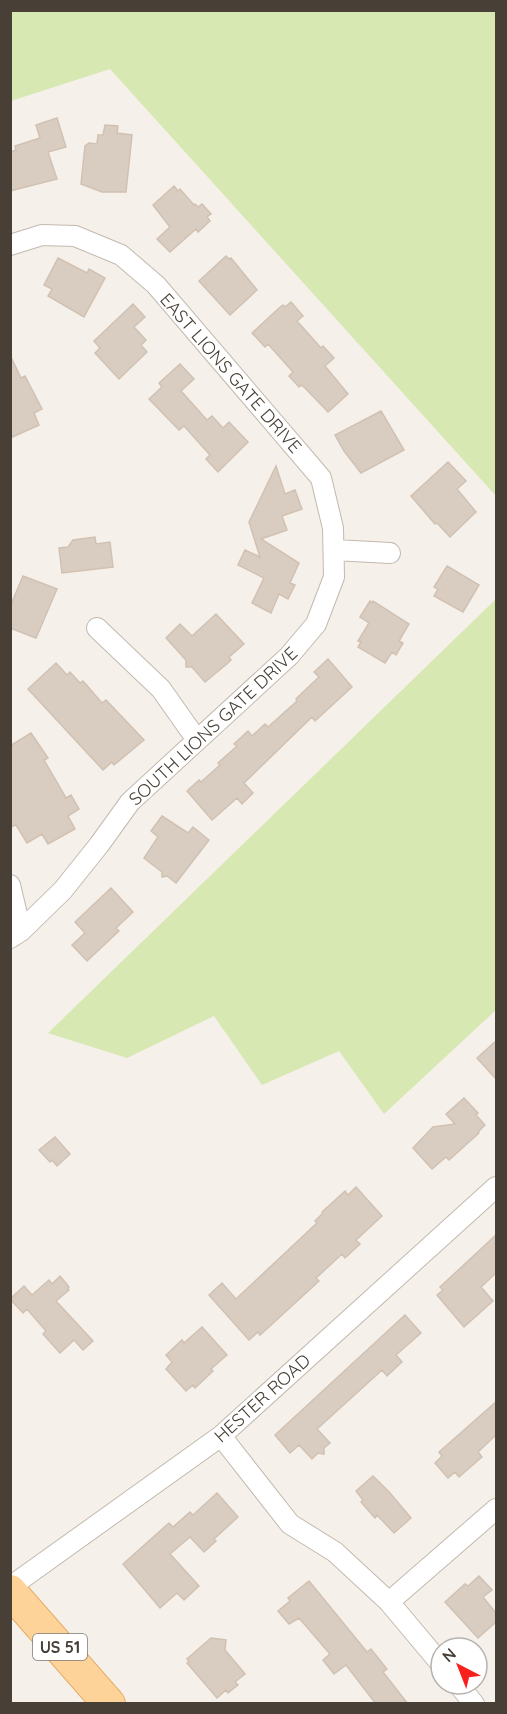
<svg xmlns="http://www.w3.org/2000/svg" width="507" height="1714" font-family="Quicksand,sans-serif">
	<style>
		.green { fill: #d7e8b3 }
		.building { fill: #d9cdc2; stroke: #d1c1b2; stroke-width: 1.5 }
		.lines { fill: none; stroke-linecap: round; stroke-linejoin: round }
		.street-casing { stroke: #c3b9af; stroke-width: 22 }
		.primary-casing { stroke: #e4ae68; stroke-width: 34 }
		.street { stroke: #fff; stroke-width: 20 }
		.primary { stroke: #fed399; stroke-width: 32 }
		.labels { text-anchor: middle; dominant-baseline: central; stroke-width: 5; stroke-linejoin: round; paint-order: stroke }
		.shield { fill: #fff; stroke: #7f7973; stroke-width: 1.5 }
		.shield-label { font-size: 16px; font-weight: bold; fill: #484037 }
		.street-label { font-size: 18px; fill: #484037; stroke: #fff }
	</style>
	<rect width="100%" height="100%" fill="#f5f0e9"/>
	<path class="green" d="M11 10 496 11V496L110 69 11 101Z
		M496 599V1010L384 1114 339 1051 262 1085 214 1016 127 1058 48 1033Z"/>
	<path class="building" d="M57 118 66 147 48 152 57 179 10 191V152L16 150 15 146 40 138 36 125Z
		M105 125 118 126 117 133 132 135 126 192H102L81 184 85 146 89 143 97 144 98 135H103Z
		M174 186 178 191 180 189 194 205 195 204 198 207 202 204 211 214 207 217 210 221 198 232 196 229 170 252 157 239 170 227 153 205Z
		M226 256 229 259 231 258 257 290 230 315 199 281Z
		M58 258 87 273 89 269 105 278 84 317 48 296 52 289 44 285Z
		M291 302 303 316 297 321 321 348 323 346 334 358 325 366 348 394 328 412 305 388 301 385 299 387 289 376 293 372 268 344 265 347 252 333 278 309 283 305 285 307Z
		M133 304 145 317 134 327 146 340 141 345 147 352 119 379 95 353 100 348 94 341Z
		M10 355 21 378 25 376 42 409 34 413 39 425 10 438Z
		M180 364 194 379 181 391 207 420 212 416 223 428 229 422 248 442 218 472 206 459 210 455 184 426 179 430 149 399 162 387 159 383Z
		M381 411 404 450 361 473 344 451 335 435Z
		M448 462 466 481 457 489 476 512 450 537 437 523 435 524 411 496Z
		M276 466 285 494 295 490 302 509 282 516 287 530 261 539 299 563 290 583 295 585 288 599 279 594 271 613 252 603 264 578 238 565 245 550 260 557 249 522Z
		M95 537 96 544 110 542 113 567 62 573 59 548 68 547 73 540Z
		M447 566 479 585 463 612 434 596 438 589 434 587Z
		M23 576 57 589 36 638 10 628V607Z
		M370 601 372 603 373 601 409 624 399 641 403 643 396 655 392 652 385 663 358 647 361 642 358 641 369 623 360 617Z
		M216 614 244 644 229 657 231 660 228 663 205 682 192 667H186V660L166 638 180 624 192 636Z
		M328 659 352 687 315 721 312 717 244 783 253 793 242 804 237 798 212 820 187 791 199 780 201 782 220 765 218 763 237 746 234 744 248 731 252 736 265 724 268 727 297 701 296 699 302 693 319 677 314 672Z
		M56 663 67 675 70 672 80 683 83 681 102 703 106 700 144 740 114 765 112 762 103 770 28 689Z
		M31 733 48 758 44 760 66 798 71 795 79 809 68 816 75 829 48 844 42 834 27 843 16 825 10 827V746Z
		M162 816 188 833 193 827 209 840 176 883 167 876 162 877V872L144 858 158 837 151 831Z
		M111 888 133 912 116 928 119 931 87 961 72 945 85 933 75 922Z
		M496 1041V1079L477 1058Z
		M464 1098 478 1113 476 1115 485 1125 478 1132 479 1133 449 1160 446 1157 432 1169 413 1148 433 1127 455 1124 446 1114Z
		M55 1137 70 1154 57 1166 52 1160 50 1162 39 1150Z
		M356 1187 382 1216 356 1240 360 1244 345 1258 342 1254 316 1278 319 1281 260 1335 258 1332 249 1340 209 1295 222 1283 236 1299 317 1223 315 1221 323 1213 322 1212 345 1191 348 1195Z
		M496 1235V1273L481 1287 493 1301 464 1327 437 1295 443 1290 440 1287Z
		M60 1276 69 1287 68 1288 69 1290 56 1301 93 1341 83 1350 74 1340 60 1353 43 1334 46 1331 27 1309 23 1313 10 1299 24 1286 32 1295 49 1280 52 1284Z
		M405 1315 421 1333 396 1355 402 1362 387 1376 382 1370 317 1429 330 1443 324 1448V1454L318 1453 312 1459 299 1445 290 1453 275 1435Z
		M202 1327 227 1355 211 1369 213 1371 195 1388 193 1385 186 1391 166 1369 172 1362 166 1355 182 1340 184 1343Z
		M496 1402V1435L478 1452 482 1457 459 1477 455 1472 448 1478 435 1463 442 1456 439 1452Z
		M373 1476 390 1493 411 1518 394 1533 377 1515 375 1518 361 1502 363 1500 356 1491Z
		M217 1493 238 1517 214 1539 216 1541 204 1552 190 1537 170 1554 199 1586 184 1600 177 1593 160 1608 123 1564 169 1523 173 1527 190 1512 193 1515Z
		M479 1576 492 1590 483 1597 496 1613V1622L478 1638 445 1602 465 1584 468 1586Z
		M309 1581 367 1652 371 1649 387 1669 383 1672 408 1704H376L346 1665 334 1674 323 1660 330 1654 299 1618 289 1624 278 1611 290 1601 288 1598Z
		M211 1638 226 1640 225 1650 245 1674 235 1682 238 1685 228 1693 226 1690 217 1698 187 1663 189 1662 187 1659Z"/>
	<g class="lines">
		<g class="street-casing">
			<path id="street" d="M10 245 42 235 75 236 121 255 156 285 321 478 333 528 334 577 316 624 289 656 130 802 99 845 63 890 21 931 10 938
				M334 550 390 553
				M97 628 161 689 197 740
				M10 885 21 931
				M221 1436 290 1524 335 1552 389 1602 441 1664
				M10 1587 221 1436 496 1187
				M389 1602 496 1509
				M458 1684 474 1704"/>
		</g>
		<g class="primary-casing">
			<path id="primary" d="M10 1591 109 1704"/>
		</g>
		<use href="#street" class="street"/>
		<use href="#primary" class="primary"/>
	</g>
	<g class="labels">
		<rect class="shield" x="33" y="1634" width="54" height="26" rx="4.5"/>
		<g class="shield-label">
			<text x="60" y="1647">US 51</text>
		</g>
		<g class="street-label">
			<text transform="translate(231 373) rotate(49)">EAST LIONS GATE DRIVE</text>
			<text transform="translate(213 726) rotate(-43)">SOUTH LIONS GATE DRIVE</text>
			<text transform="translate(262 1398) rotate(-42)">HESTER ROAD</text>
		</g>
	</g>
	<rect width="507" height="1714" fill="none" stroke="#484037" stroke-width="24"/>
	<g transform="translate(459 1666) rotate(318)"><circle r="28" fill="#ffffff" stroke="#b6b3af" stroke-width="1.5"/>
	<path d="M0-4.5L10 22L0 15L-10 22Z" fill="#f91f1c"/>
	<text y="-9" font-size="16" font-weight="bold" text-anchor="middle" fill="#484037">N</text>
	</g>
</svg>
